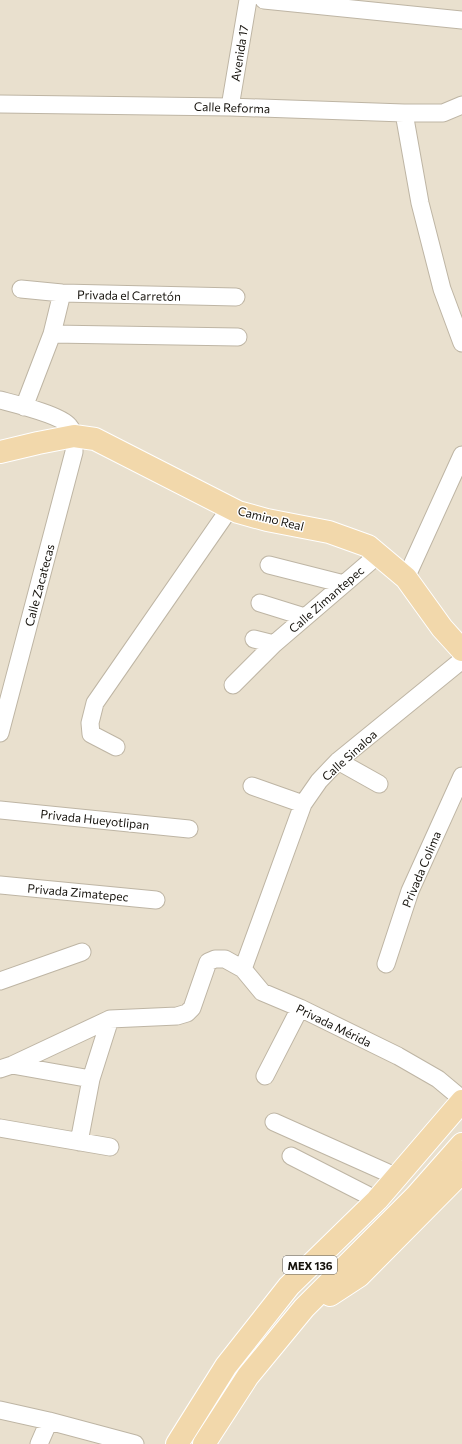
<svg xmlns="http://www.w3.org/2000/svg" width="462" height="1444" font-family="Commissioner,sans-serif">
	<style>
		.lines { fill: none; stroke-linecap: round; stroke-linejoin: round }
		.minor-casing { stroke: #beb5a4; stroke-width: 19 }
		.major-casing { stroke: #fff; stroke-width: 24 }
		.minor { stroke: #fff; stroke-width: 17 }
		.major { stroke: #f2d8ab; stroke-width: 22 }
		.labels { text-anchor: middle; dominant-baseline: central; stroke-width: 3; stroke-linejoin: round; paint-order: stroke }
		.shield { fill: #fff; stroke: #5b5955; stroke-width: 1 }
		.shield-label { font-size: 11px; font-weight: bold; fill: #15120c }
		.street-label { font-size: 12px; fill: #15120c; stroke: #fff }
	</style>
	<rect width="100%" height="100%" fill="#e9e0ce"/>
	<g class="lines">
		<g class="minor-casing">
			<path id="minor" d="M264 0 462 20
				M0 104 230 107 404 113H443L462 105
				M230 107 248 0
				M404 113 420 203 442 289 462 343
				M21 289 62 293 236 297
				M52 334 238 337
				M0 400C15 404 61 415 69 426 75 433 74 443 74 452L0 733
				M24 407 52 334 62 293
				M269 565 344 584
				M406 578 462 455
				M260 603 305 617
				M254 639 274 644
				M233 685 274 644 379 554
				M116 747 91 734 90 723 95 703 230 508
				M338 761 379 784
				M252 786 303 804
				M0 810 189 829
				M0 885 156 900
				M386 964 410 891 462 776
				M243 969 303 804 319 781 338 761 462 660
				M0 981 82 952
				M12 1065 91 1079
				M0 1069 12 1065 110 1019 177 1016 187 1013 192 1008 208 962 215 959H225L243 969 262 992 300 1008 398 1056 438 1079 462 1099
				M265 1076 300 1008
				M274 1122 397 1177
				M0 1128 110 1147
				M79 1142 91 1079 110 1019
				M291 1156 377 1200
				M0 1410 49 1421 135 1444
				M39 1444 49 1421"/>
		</g>
		<g class="major-casing">
			<path id="major" d="M0 452 38 443 74 436 95 439 238 512 267 520 329 532 368 546 406 578 442 628 462 650
				M330 1295 359 1276 462 1172
				M177 1444 226 1366 289 1286 377 1200 462 1101
				M204 1444 248 1376 304 1308 416 1196 462 1144"/>
		</g>
		<use href="#minor" class="minor"/>
		<use href="#major" class="major"/>
	</g>
	<g class="labels">
		<rect class="shield" x="283" y="1256" width="54" height="18" rx="3"/>
		<g class="shield-label">
			<text x="310" y="1265">MEX 136</text>
		</g>
		<g class="street-label">
			<text transform="translate(239 53) rotate(-81)">Avenida 17</text>
			<text transform="translate(232 107) rotate(2)">Calle Reforma</text>
			<text transform="translate(129 295) rotate(1)">Privada el Carretón</text>
			<text transform="translate(271 518) rotate(14)">Camino Real</text>
			<text transform="translate(39 585) rotate(-75)">Calle Zacatecas</text>
			<text transform="translate(326 599) rotate(-41)">Calle Zimantepec</text>
			<text transform="translate(349 755) rotate(-42)">Calle Sinaloa</text>
			<text transform="translate(95 819) rotate(6)">Privada Hueyotlipan</text>
			<text transform="translate(421 869) rotate(-67)">Privada Colima</text>
			<text transform="translate(78 892) rotate(5)">Privada Zimatepec</text>
			<text transform="translate(334 1025) rotate(26)">Privada Mérida</text>
		</g>
	</g>
</svg>
